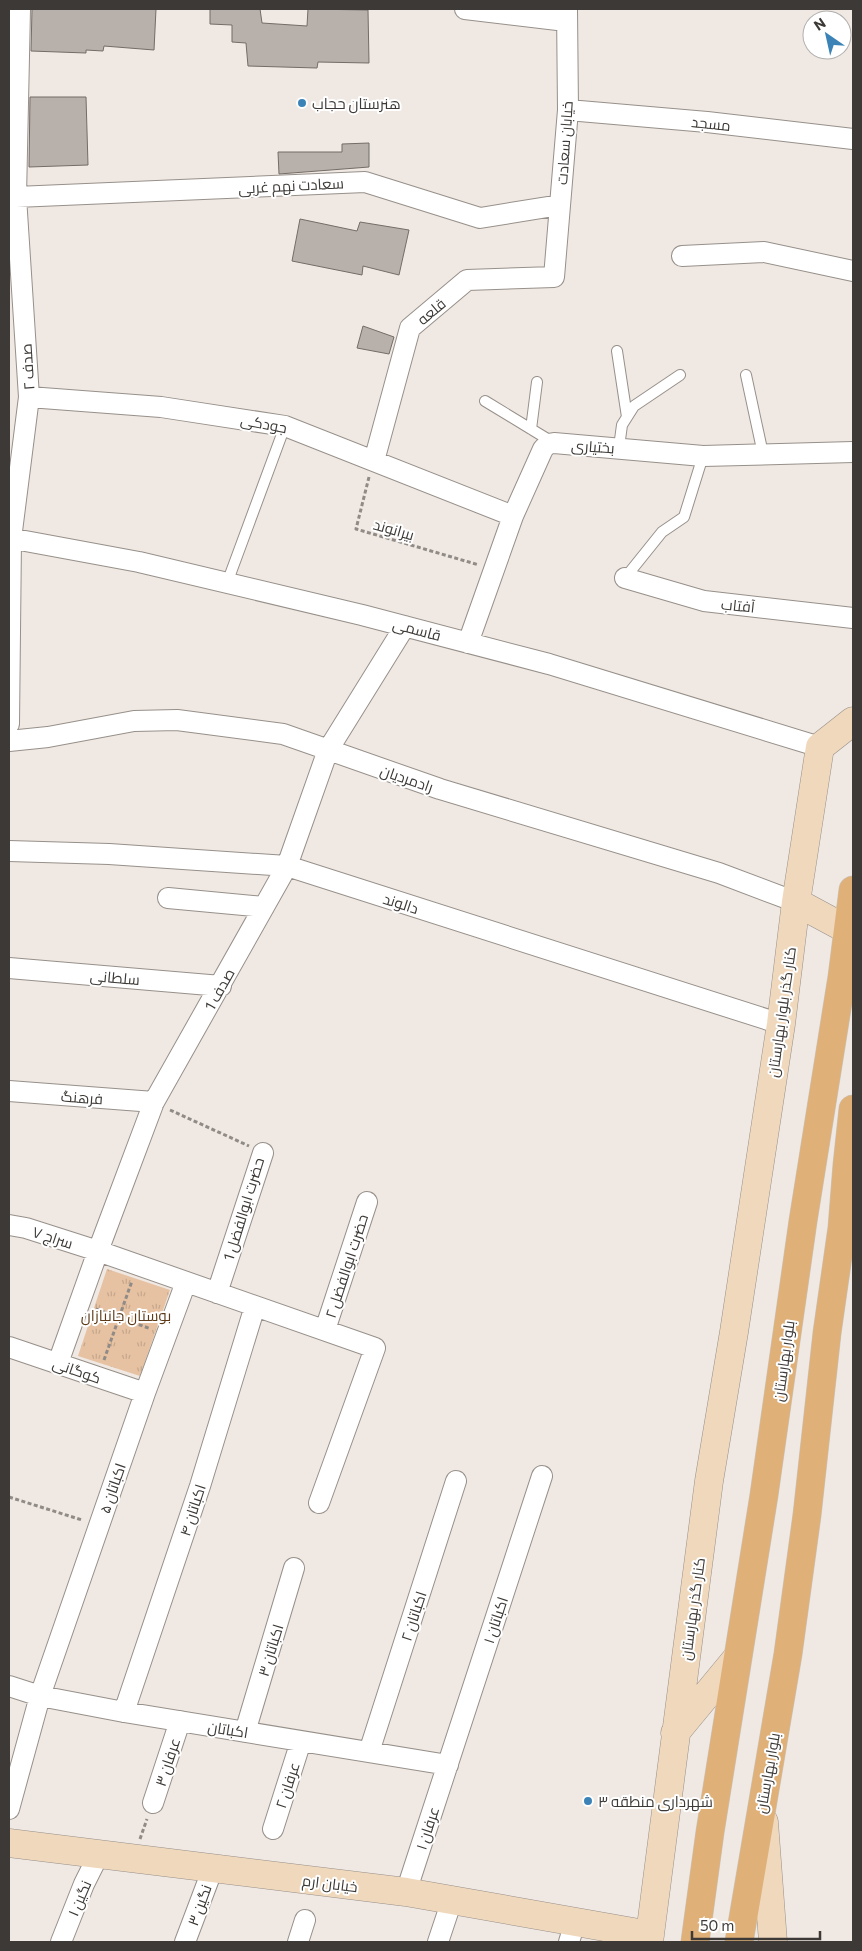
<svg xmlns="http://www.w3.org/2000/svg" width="862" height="1951" font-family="Commissioner,Cairo,sans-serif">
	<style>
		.grass { fill: url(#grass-tufts) }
		.building { fill: #b8b1ab; stroke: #736c67 }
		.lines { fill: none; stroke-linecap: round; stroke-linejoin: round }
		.lane-casing { stroke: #97908a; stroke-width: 12 }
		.street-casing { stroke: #97908a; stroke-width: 22 }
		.secondary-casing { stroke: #97908a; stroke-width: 29 }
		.primary-casing { stroke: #c8c8c7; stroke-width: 29 }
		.path { stroke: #908b86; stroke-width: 3; stroke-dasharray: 4 2.5; stroke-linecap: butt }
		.lane { stroke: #fff; stroke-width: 10 }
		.street { stroke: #fff; stroke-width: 20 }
		.secondary { stroke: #f0d8bc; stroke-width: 28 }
		.primary { stroke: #e0b079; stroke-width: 28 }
		.poi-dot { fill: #3b83b7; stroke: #fff; stroke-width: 2 }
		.labels { text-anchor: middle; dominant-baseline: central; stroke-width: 4; stroke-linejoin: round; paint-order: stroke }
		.poi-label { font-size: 15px; fill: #3c3936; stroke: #fff; text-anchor: start }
		.street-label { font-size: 15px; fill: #3c3936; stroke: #fff }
		.park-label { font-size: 15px; fill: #5e3b18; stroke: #fff }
	</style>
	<defs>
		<pattern id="grass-tufts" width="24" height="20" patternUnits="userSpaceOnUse" patternTransform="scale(1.25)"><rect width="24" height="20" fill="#e6c2a2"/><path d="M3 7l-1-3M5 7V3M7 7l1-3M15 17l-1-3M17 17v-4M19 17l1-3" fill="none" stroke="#c6a78c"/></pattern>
	</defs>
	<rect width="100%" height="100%" fill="#f0e8e2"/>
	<path class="grass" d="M107 1269 170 1290 140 1376 78 1356Z"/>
	<path class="building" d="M32 9H156L154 50 104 46 103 51 86 50V53L31 51Z
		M210 9H260L262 23 307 26 308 9 368 10 369 63 318 62 317 68 248 66 246 43 232 42V25L210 24Z
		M30 97H86L88 165 29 167Z
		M369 143V167L279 174 278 152H342V144Z
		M300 219 357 231 360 222 409 230 399 275 363 266 362 275 292 261Z
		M363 326 394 337 389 354 357 348Z"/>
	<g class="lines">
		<g class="lane-casing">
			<path id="lane" d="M617 351 627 417
				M746 375 763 454
				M485 401 554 443
				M531 429 537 382
				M619 447 622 425 634 406 680 375
				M625 578 662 532 684 517 703 456
				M227 583 285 426"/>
		</g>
		<g class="street-casing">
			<path id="street" d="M465 9 566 21
				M568 110 707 122 853 139
				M16 197 365 182 480 218 560 205
				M682 256 764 252 853 271
				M29 397 161 407 285 426 513 516
				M374 461 410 328 467 280 554 277 568 110 567 9
				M9 538 139 562 362 615 549 664 820 747
				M625 578 704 601 853 618
				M468 643 513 516 543 449 548 444 554 443 703 456 853 452
				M9 724 11 539 29 397 16 197 20 9
				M9 741 48 737 134 721 177 720 283 734 440 789 719 873 796 902
				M9 851 109 854 287 866 781 1024
				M168 898 264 907
				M9 968 221 986
				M9 1091 154 1102
				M9 1225 26 1228 98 1251 375 1348 319 1503
				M217 1293 263 1153
				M325 1330 367 1202
				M9 1347 145 1393
				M58 1363 98 1251 154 1102 287 866 328 750 405 626
				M9 1686 40 1696 124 1712 448 1765
				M124 1712 200 1486 255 1306
				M245 1732 294 1568
				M369 1752 456 1481
				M153 1803 180 1721
				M9 1809 40 1696 145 1393 186 1282
				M273 1829 301 1741
				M406 1892 542 1476
				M61 1942 84 1884 99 1854
				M185 1942 213 1868
				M298 1942 305 1920
				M438 1942 452 1900
				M569 1942 575 1922"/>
		</g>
		<g class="secondary-casing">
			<path id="secondary" d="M796 902 848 930
				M675 1733 737 1658
				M764 1822 773 1942
				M9 1843 406 1892 650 1935
				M649 1942 709 1481 734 1332 781 1024 796 902 820 747 853 721"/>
		</g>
		<g class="primary-casing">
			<path id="primary" d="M695 1942 710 1832 764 1495 803 1221 842 977 853 890
				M739 1942 788 1654 807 1515 827 1333 842 1228 847 1165 853 1109"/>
		</g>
		<path class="path" d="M369 477 356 529 479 565
			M170 1110 249 1146
			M96 1309 151 1329
			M104 1360 132 1281
			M9 1497 82 1520
			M140 1839 147 1819"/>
		<use href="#lane" class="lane"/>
		<use href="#street" class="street"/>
		<use href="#secondary" class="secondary"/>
		<use href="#primary" class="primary"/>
	</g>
	<g class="poi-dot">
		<circle cx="302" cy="103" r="5"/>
		<circle cx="588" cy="1801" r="5"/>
	</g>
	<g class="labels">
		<g class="poi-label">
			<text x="312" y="103">هنرستان حجاب</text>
			<text x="598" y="1801">شهرداری منطقه ۳</text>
		</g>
		<g class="street-label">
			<text transform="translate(711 123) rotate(6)">مسجد</text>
			<text transform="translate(564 143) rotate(-86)">خیابان سعادت</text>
			<text transform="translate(291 185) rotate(-3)">سعادت نهم غربی</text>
			<text transform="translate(431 311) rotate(-40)">قلعه</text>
			<text transform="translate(27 367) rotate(-94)">صدف ۲</text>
			<text transform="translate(264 423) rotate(11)">جودکی</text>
			<text transform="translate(593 446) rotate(4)">بختیاری</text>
			<text transform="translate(394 529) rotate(16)">بیرانوند</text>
			<text transform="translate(738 605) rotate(6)">آفتاب</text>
			<text transform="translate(417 629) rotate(15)">قاسمی</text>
			<text transform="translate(407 778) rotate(19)">رادمردیان</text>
			<text transform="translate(401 903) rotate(18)">دالوند</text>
			<text transform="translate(115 977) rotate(5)">سلطانی</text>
			<text transform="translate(219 989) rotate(-61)">صدف 1</text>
			<text transform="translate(781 1012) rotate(-82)">کنار گذر بلوار بهارستان</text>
			<text transform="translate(82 1097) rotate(4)">فرهنگ</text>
			<text transform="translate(243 1209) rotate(-73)">حضرت ابوالفضل 1</text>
			<text transform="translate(53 1237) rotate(18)">سراج ۷</text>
			<text transform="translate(346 1266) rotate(-72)">حضرت ابوالفضل ۲</text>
			<text transform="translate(783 1361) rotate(-82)">بلوار بهارستان</text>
			<text transform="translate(77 1370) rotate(19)">کوگانی</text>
			<text transform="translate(112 1488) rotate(-71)">اکباتان ۵</text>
			<text transform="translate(192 1510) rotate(-72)">اکباتان ۴</text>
			<text transform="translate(692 1609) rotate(-82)">کنار گذر بهارستان</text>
			<text transform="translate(413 1616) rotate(-72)">اکباتان ۲</text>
			<text transform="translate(495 1620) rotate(-72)">اکباتان ۱</text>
			<text transform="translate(270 1650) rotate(-73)">اکباتان ۳</text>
			<text transform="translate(228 1729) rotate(9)">اکباتان</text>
			<text transform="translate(167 1762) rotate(-72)">عرفان ۳</text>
			<text transform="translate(767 1773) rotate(-80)">بلوار بهارستان</text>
			<text transform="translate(287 1785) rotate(-72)">عرفان ۲</text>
			<text transform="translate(427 1828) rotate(-72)">عرفان ۱</text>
			<text transform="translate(330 1883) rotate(7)">خیابان ارم</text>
			<text transform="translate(79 1898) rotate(-67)">نگین ۱</text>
			<text transform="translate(199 1905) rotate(-70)">نگین ۳</text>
		</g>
		<g class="park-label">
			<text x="126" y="1315">بوستان جانبازان</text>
		</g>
	</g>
	<rect width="862" height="1951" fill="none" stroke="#3c3936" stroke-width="20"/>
	<g transform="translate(827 35) rotate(326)"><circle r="24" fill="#ffffff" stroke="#b1b0af"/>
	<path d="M0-4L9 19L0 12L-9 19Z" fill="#3b83b7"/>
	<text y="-8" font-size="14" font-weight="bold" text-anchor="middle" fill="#3c3936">N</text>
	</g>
	<path d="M692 1931v8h128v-8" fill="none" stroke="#3c3936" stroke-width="2.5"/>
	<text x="700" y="1931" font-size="15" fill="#3c3936" stroke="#ffffff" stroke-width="4" paint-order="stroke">50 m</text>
</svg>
